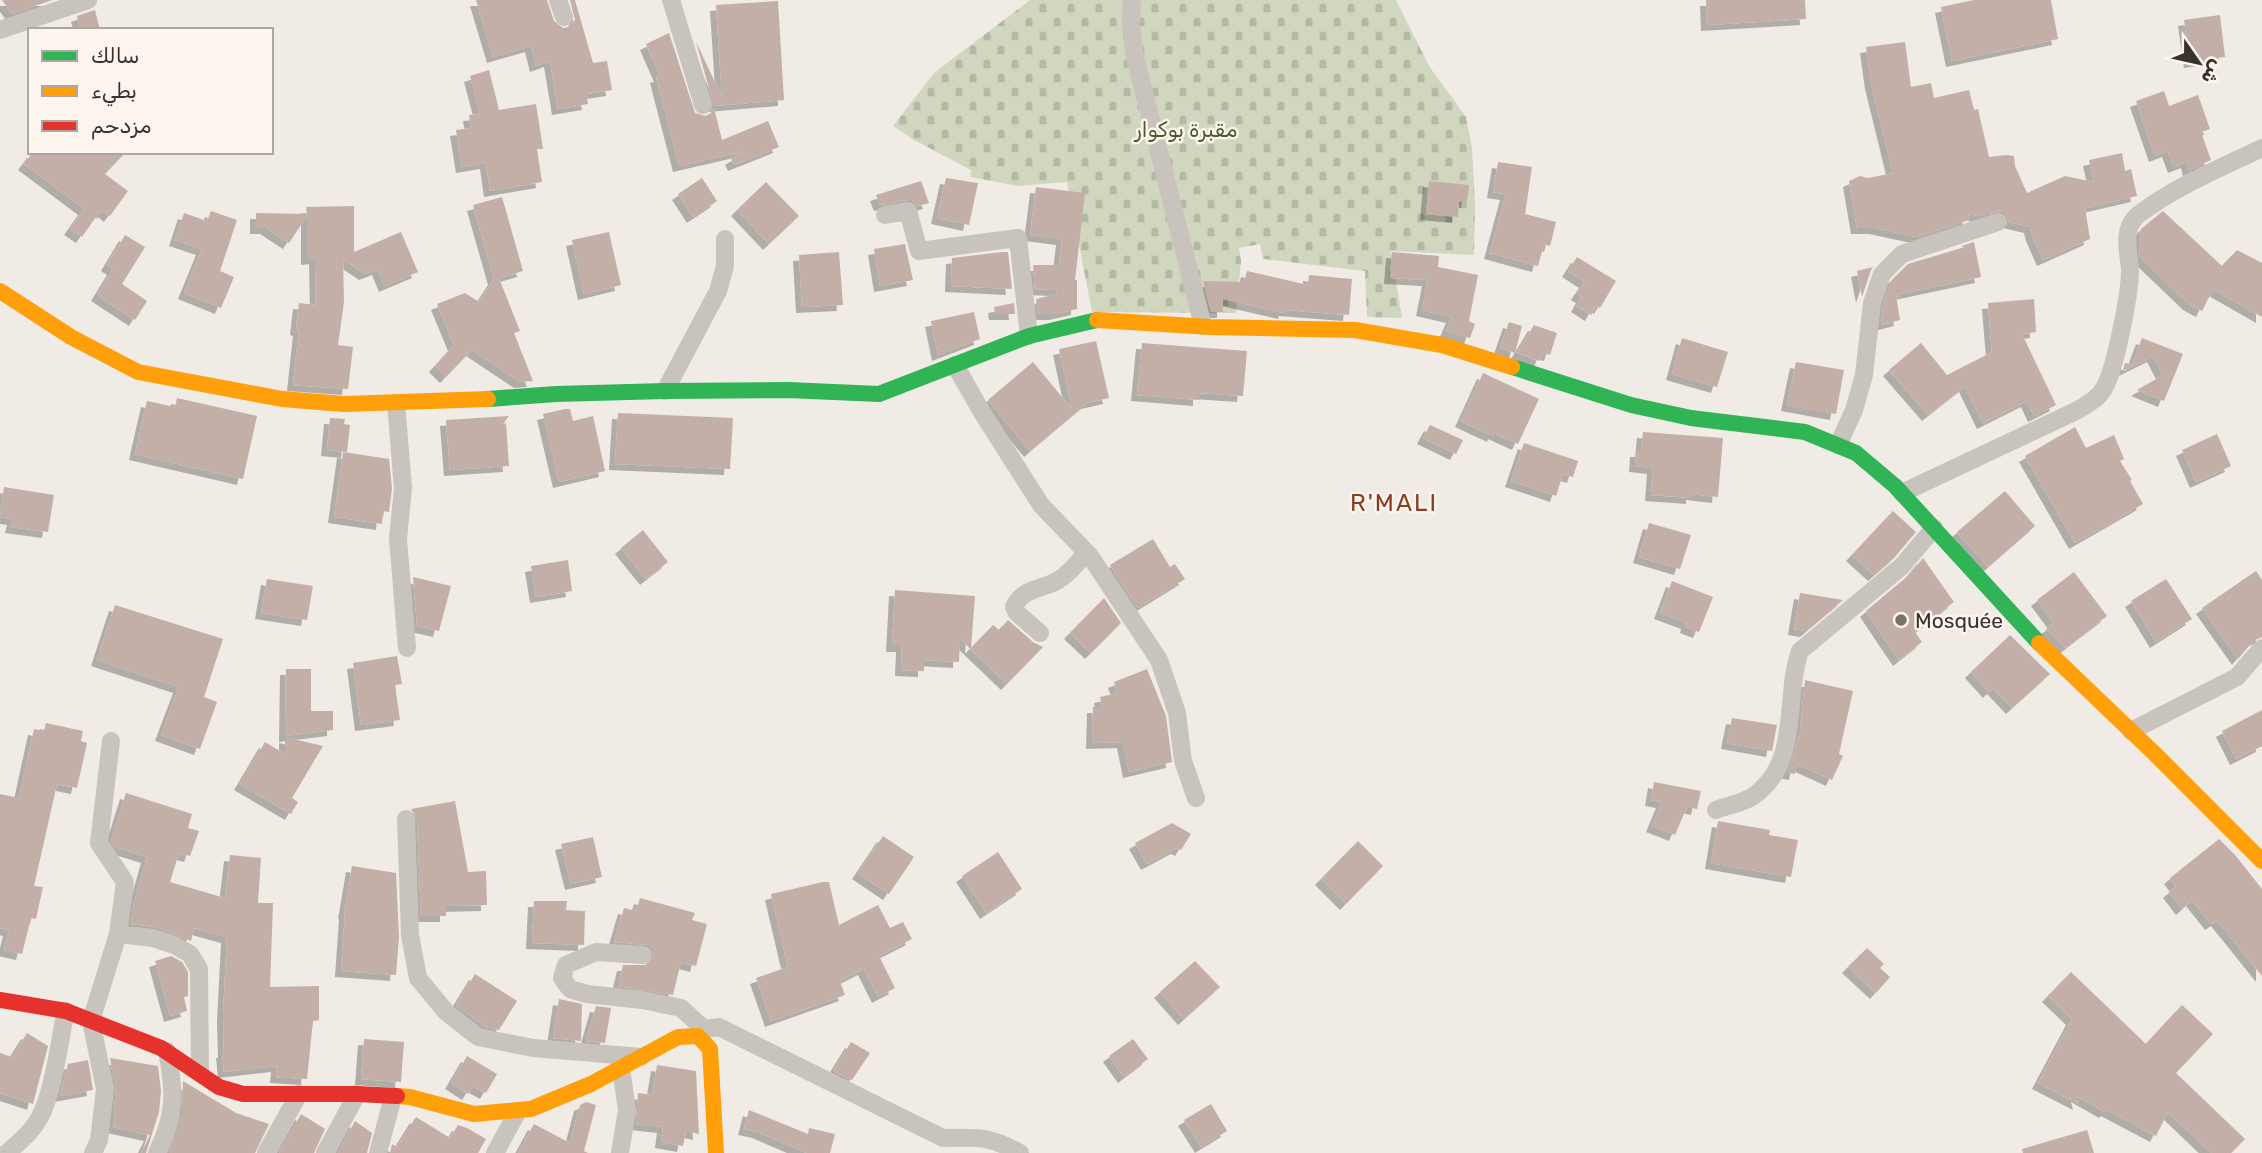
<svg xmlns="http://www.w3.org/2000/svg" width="2262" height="1153" font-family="Rubik,'Noto Sans Arabic',sans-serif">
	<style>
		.cemetery { fill: url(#cemetery-stones) }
		.building { fill: #c3afa7; filter: url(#shadow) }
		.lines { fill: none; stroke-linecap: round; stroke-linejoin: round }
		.street { stroke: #c9c3be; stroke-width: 18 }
		.fast { stroke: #30b455; stroke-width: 16 }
		.slow { stroke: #ff9f0a; stroke-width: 16 }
		.jam { stroke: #e5322d; stroke-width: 16 }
		.poi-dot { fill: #7a716c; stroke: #fbf5ee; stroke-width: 2.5 }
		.labels { text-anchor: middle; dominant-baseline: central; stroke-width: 5; stroke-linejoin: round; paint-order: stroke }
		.park-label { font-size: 21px; fill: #4a5a2e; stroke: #fbf5ee }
		.poi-label { font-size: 21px; fill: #3b302b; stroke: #fbf5ee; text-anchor: start }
		.quarter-label { font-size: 24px; letter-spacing: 2px; fill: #8c3b22; stroke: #fbf5ee }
	</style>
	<defs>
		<pattern id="cemetery-stones" width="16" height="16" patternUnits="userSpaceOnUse" patternTransform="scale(1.75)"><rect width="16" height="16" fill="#d1d6bf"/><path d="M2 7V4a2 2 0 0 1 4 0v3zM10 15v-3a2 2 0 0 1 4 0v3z" fill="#b4b8a4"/></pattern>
		<filter id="shadow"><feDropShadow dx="-6" dy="6" stdDeviation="0" flood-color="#0004"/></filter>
	</defs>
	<rect width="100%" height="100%" fill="#f0ebe5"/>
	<path class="cemetery" d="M1030 0H1396L1429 66 1466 117 1472 148 1475 205 1474 255 1391 251 1402 318 1367 317 1365 271 1263 259 1260 244 1239 248 1241 261 1236 313 1092 312 1067 182 1018 186 970 177 971 170 914 140 893 126 934 73Z"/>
	<path class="building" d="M2 0H52L12 14Z
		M476 0H547L554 21 563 28 568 27 575 20 570 0H575L593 63 607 61 612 90 586 94 588 104 558 109 550 61 536 66 531 46 493 57Z
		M1706 0H1805L1806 19 1707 25Z
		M1974 0H2051L2058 39 1952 61 1941 7Z
		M778 1 784 100 714 106 696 42 722 97 716 5Z
		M95 10 100 30H81L77 16Z
		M2220 15 2225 57 2190 62 2184 20Z
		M669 33 695 113 706 116 711 113 714 108 722 140 768 121 779 147 734 165 731 159 744 151 679 166 656 77 660 76 646 44Z
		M1905 42 1911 87 1931 83 1934 98 1969 90 1974 110 1978 109 1989 157 2006 155 2014 156 2015 166 2027 193 2065 176 2094 182 2089 160 2122 153 2125 171 2131 169 2137 196 2085 208 2090 239 2043 260 2032 235 2030 227 2009 222 2006 214 2000 211 1979 216 1968 214 1969 220 1917 237 1875 228H1857L1849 181 1860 176 1868 178 1893 173 1871 83 1866 47Z
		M489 70 499 110 536 104 543 149H537L542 182 490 191 486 163 462 167 456 130 471 128 469 115 480 114 470 76Z
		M2164 91 2169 106 2198 95 2210 129 2201 132 2211 160 2189 170 2187 162 2174 167 2168 151 2155 156 2136 101Z
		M33 152H126L105 174 128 191 110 216 104 211 102 213 100 211 82 237 70 229 84 209 24 164Z
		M1498 162 1532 167 1525 214 1556 222 1550 246 1544 244 1538 266 1490 253 1506 194 1493 192Z
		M702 178 717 201 693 217 678 194Z
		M946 178 978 183 969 225 937 218Z
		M921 181 929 203 918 206 912 200H907L880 205 876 195Z
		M1429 181 1469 185 1467 202 1459 201 1458 217 1426 214Z
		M766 182 799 216 769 244 737 210Z
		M1036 187 1085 193 1075 280H1077V309L1055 314H1038L1036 299 1057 294 1056 290 1035 289 1033 265H1059L1062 239 1030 235Z
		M502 197 523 271 499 278 520 331 514 333 533 381 520 382 472 350 446 377 435 366 454 345 437 304 465 293 479 302 494 279 473 205Z
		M354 206V252L401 232 418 272 385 286 378 269 365 274 343 259 344 302 338 345 353 347 348 389 293 385 299 330 296 329 299 303 316 305 315 258 307 259V216L289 243 266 228H256V213L307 214 306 207Z
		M211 211 237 220 220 271 234 277 221 308 184 293 202 249 175 240 184 213 207 221Z
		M2163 211 2222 266 2237 250 2262 263V317L2213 289 2202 311 2189 304 2140 257 2139 237 2141 229Z
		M609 232 621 285 584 294 572 240Z
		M125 235 145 247 122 284 147 301 135 320 97 295 113 269 107 265Z
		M1974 242 1981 277 1896 295 1900 320 1881 325 1883 306 1892 280 1908 264 1965 247 1961 246Z
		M905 244 913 280 880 286 874 249Z
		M839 252 843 305 802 307 799 255Z
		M1002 252H1008L1012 289 951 286 952 258Z
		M1392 252 1439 256 1438 267 1478 275 1469 321 1475 324 1470 338 1446 331 1452 317 1422 310 1428 280 1390 278Z
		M1577 257 1616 281 1600 308 1596 306 1591 315 1577 306 1582 297 1577 294 1585 282 1568 271Z
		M1873 267 1871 270 1862 297 1857 271Z
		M1247 271 1308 285 1309 275 1352 279 1349 315 1285 310 1284 313 1223 299V312H1211L1203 281 1244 282Z
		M2034 299 2036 332 2022 334 2056 405 2034 416 2027 401 1983 423 1965 386 1928 415 1889 370 1921 343 1947 375 1992 352 1988 303Z
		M1014 303 1015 314H995L994 307Z
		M974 312 980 339 938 355 931 321Z
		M1509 322 1522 326 1515 353 1500 348Z
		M1534 325 1557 333 1550 355 1543 353 1540 361 1517 353Z
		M1682 338 1728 352 1717 387 1672 374Z
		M2142 338 2183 354 2164 401 2137 390 2163 375 2153 356 2123 371 2125 363 2132 365Z
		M1096 341 1109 398 1087 403 1030 451 988 400 1033 362 1072 409 1059 349Z
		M1142 343 1247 351 1243 396 1199 393V400L1137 395Z
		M1796 362 1844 370 1836 414 1787 405Z
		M1483 373 1539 399 1518 444 1494 433 1493 436 1461 421Z
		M177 398 257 416 243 479 135 454 147 401 175 407Z
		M565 409H570L573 421 593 416 605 471 559 482 543 414Z
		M618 413 733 418 730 469 615 464Z
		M509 416 503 424 506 423 509 466 450 470 446 420Z
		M330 418 345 419 344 424 350 425 347 452 327 450Z
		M1430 425 1463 440 1456 454 1423 438Z
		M2075 427 2086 448 2114 435 2124 459 2120 461 2132 480 2130 481 2143 504 2075 543 2025 456Z
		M1643 432 1723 438 1718 497 1692 494V498L1651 495 1653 468 1635 466 1636 451H1641Z
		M2217 434 2231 466 2196 482 2182 450Z
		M1524 443 1578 461 1573 477 1563 474 1556 496 1511 481Z
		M343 452 389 459 392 488 389 512 383 511 382 524 334 517Z
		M4 487 54 495 48 532 11 527 13 519 0 517Z
		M2005 491 2035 526 1988 567 1957 532Z
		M1893 511 1916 532 1894 558 1874 575 1852 555Z
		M1649 523 1691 535 1680 569 1639 557Z
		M643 530 668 562 646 579 621 548Z
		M1153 539 1170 567 1175 564 1185 579 1138 608 1110 565Z
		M1923 558 1954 602 1915 632 1922 642 1899 660 1866 611 1909 575Z
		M568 560 572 591 536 597 531 566Z
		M2256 571 2262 580V637L2253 641 2238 659 2202 608Z
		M2074 572 2107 616 2065 648 2046 629 2054 623 2037 600Z
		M413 577 451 586 439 631 417 626Z
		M267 579 313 586 307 620 261 613Z
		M2166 579 2192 619 2156 642 2131 601Z
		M1672 581 1713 597 1699 632 1686 627 1687 623 1660 613Z
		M895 590 975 596 971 648 993 625 999 630 1008 620 1033 642 1043 647 1007 684 960 639 959 662 924 660V671L901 670 902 646H892Z
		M1800 593 1843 600 1806 631 1794 629Z
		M1104 598 1121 623 1091 653 1070 633Z
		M115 605 223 639 204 697 217 702 200 749 161 735 179 687 97 660Z
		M2010 635 2050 674 2012 708 1993 688 1989 692 1971 672Z
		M397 656 402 684 395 685 400 720 361 725 353 663Z
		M286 669H311V711H333V730L285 736Z
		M1147 669 1166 716 1172 762 1129 772 1123 742 1092 743 1093 707H1102L1100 697 1118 693 1114 682Z
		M1805 680 1853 691 1839 754 1843 756 1832 780 1797 764 1795 774 1788 773 1795 752 1800 732Z
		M2262 710V746L2236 759 2222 731Z
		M1732 718 1777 725 1772 751 1727 743Z
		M46 723 83 731 81 741 87 743 77 788 57 784 34 886 43 887 36 919 31 918 22 954 4 950 9 930 0 928V794L19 798 34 729 44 731Z
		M285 737 323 746 292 798 298 802 291 814 240 784 265 742 285 754Z
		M1654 782 1701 791 1697 809 1687 807 1675 835 1652 826 1662 802 1651 800Z
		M126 793 192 814 188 828 199 831 190 856 179 853 170 882 225 898 230 855 261 858 258 903H273L270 987 319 986V1020L313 1021 307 1079 276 1077 277 1066 224 1072 222 1052H224L223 1016 227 937 194 928 191 941 157 927 131 924 134 903 147 857 115 847 111 841Z
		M455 801 468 872 486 871 487 905 446 906V916H421L417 819 411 809Z
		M1718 821 1770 830 1769 835 1798 840 1791 877 1711 863Z
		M1172 823 1191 834 1181 850 1177 848 1147 864 1135 843Z
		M883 836 914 857 889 894 858 873Z
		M593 837 602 877 571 884 561 844Z
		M2219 839 2235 855 2262 889V976L2217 920 2211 924 2192 900 2182 909 2169 892 2176 886 2170 878Z
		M1358 841 1383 866 1346 904 1321 879Z
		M998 852 1022 889 986 913 962 876Z
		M352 866 396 873 399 937 396 975 341 971 345 913H344Z
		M823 882H829L839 925 878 905 890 928 903 922 912 939 879 956 895 988 878 997 864 969 840 981 845 995 771 1021 756 978 788 967 771 894Z
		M640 898 695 913 692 920 707 924 696 966 681 962 673 995 618 986 623 965H647L654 956 653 949 649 945 614 942 624 908 636 911Z
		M534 901H567L566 910 585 911 584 945 532 943Z
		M1867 948 1884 964 1880 968 1890 977 1876 993 1848 967Z
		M171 956 182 962 188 972V996L184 997 187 1011 170 1016 155 961Z
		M1195 961 1220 987 1184 1019 1160 992Z
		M2071 972 2146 1044 2182 1005 2213 1034 2176 1073 2245 1139 2231 1153H2211L2168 1112 2156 1136 2107 1110 2105 1112 2077 1096 2079 1104 2038 1083 2072 1019 2048 996Z
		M475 974 517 1001 499 1030 486 1027 456 1005Z
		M559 999 582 1004 581 1041 553 1038Z
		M596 1006 611 1008 605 1043 586 1041Z
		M27 1033 48 1046 33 1104 0 1093V1053L12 1057Z
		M364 1039 404 1042 401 1082 361 1079Z
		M1133 1039 1148 1059 1124 1077 1109 1056Z
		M851 1042 870 1053 852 1080 833 1071Z
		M467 1056 497 1074 486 1093 473 1086 468 1094 451 1083Z
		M110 1058 158 1066 161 1091 159 1112 146 1153H141L150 1135 113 1127 116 1112 114 1111 116 1090Z
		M88 1060 93 1090 60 1096 68 1064Z
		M657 1065 696 1071 699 1134 686 1131 683 1146 661 1142 663 1127 636 1124 638 1093 652 1095Z
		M183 1081 236 1113 269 1124 255 1153H169L182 1116Z
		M586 1102 596 1105 584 1151 588 1153H518L534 1124 570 1143 580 1105Z
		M1211 1104 1227 1131 1201 1147 1184 1120Z
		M749 1110 808 1134 809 1128 835 1134 830 1153H807L758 1132 744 1129Z
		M301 1114 325 1129 314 1153H279Z
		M416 1117 450 1138 458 1125 467 1128 486 1139 478 1153H390L392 1144 397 1147Z
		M355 1121 372 1133 367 1153H338Z
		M2087 1130 2094 1153H2023L2022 1149Z"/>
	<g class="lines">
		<path class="street" d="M558 0 564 17
			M671 0 703 105
			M1132 0 1131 25 1135 57 1203 326
			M0 30 88 0
			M885 215 908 211 919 251 1018 238 1029 336
			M955 365 983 414 1041 505 1090 556 1159 660 1177 713 1183 761 1196 798
			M665 391 718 291 725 266V239
			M396 403 403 488 398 539 407 648
			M1838 445 1854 410 1864 375 1872 303 1882 274 1902 254 1998 222
			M1902 493 2078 410C2087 404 2097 400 2103 390 2115 372 2130 293 2130 270 2129 253 2122 232 2135 218 2139 213 2147 209 2152 205 2186 182 2225 166 2262 148
			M1040 633 1017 613 1014 607C1023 588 1040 590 1057 581 1069 574 1078 563 1086 552
			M2131 731 2237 677 2262 648
			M1716 810C1727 806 1742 803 1752 797 1802 763 1783 700 1800 651L1902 566 1934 528
			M406 819 410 935 418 978 446 1012 478 1037 533 1048 641 1057
			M118 934 153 938 174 945 190 954 199 969 200 1073
			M643 955 596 952 566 965 562 978 570 989 587 994 642 1000 681 1008 704 1029
			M698 1036 704 1029 719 1027 943 1138C978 1138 988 1135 1020 1153
			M7 1153C19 1142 32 1132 40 1117 54 1090 59 1042 66 1011
			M93 1153 99 1140 105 1089 91 1021 118 934 125 882 99 843 111 741
			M157 1153C176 1114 175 1092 167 1051
			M266 1153 299 1094
			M325 1153 357 1094
			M378 1153 393 1097
			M495 1153 518 1111
			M620 1153 627 1110 621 1068"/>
		<path class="fast" d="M1512 367 1631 405 1691 418 1805 432 1856 453 1895 486 2039 643
			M488 399 556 394 665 391 788 390 879 394 1029 336 1097 320"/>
		<path class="slow" d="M0 291 71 337 138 372 282 399 344 404 488 399
			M1097 320 1210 327 1355 330 1442 345 1512 367
			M2039 643 2154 753 2262 861
			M397 1096 410 1097 474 1114 531 1109 591 1084 678 1037 698 1036 710 1049 716 1153"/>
		<path class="jam" d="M0 1000 66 1011 161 1048 219 1087 243 1094H357L397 1096"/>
	</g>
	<circle class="poi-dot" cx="1901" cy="620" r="7"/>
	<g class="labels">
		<g class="park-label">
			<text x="1186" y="129">مقبرة بوكوار</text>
		</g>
		<g class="poi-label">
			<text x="1915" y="620">Mosquée</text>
		</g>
		<g class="quarter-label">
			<text x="1394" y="503">R'MALI</text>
		</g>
	</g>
	<rect x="28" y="28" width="245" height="126" fill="#fbf5ee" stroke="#aea6a0" stroke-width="2"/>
	<rect x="42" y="51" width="35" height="10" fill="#30b455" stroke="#aea6a0" stroke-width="2"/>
	<text x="91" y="63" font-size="21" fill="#3b302b">سالك</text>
	<rect x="42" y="86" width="35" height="10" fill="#ff9f0a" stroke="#aea6a0" stroke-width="2"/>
	<text x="91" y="98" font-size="21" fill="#3b302b">بطيء</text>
	<rect x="42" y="121" width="35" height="10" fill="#e5322d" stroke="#aea6a0" stroke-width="2"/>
	<text x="91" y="133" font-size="21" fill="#3b302b">مزدحم</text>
	<g transform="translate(2199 63) rotate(124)" stroke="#fbf5ee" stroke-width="5" paint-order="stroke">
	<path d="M0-5L12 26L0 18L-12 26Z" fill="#3b302b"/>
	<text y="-10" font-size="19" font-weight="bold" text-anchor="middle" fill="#3b302b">ش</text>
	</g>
</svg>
